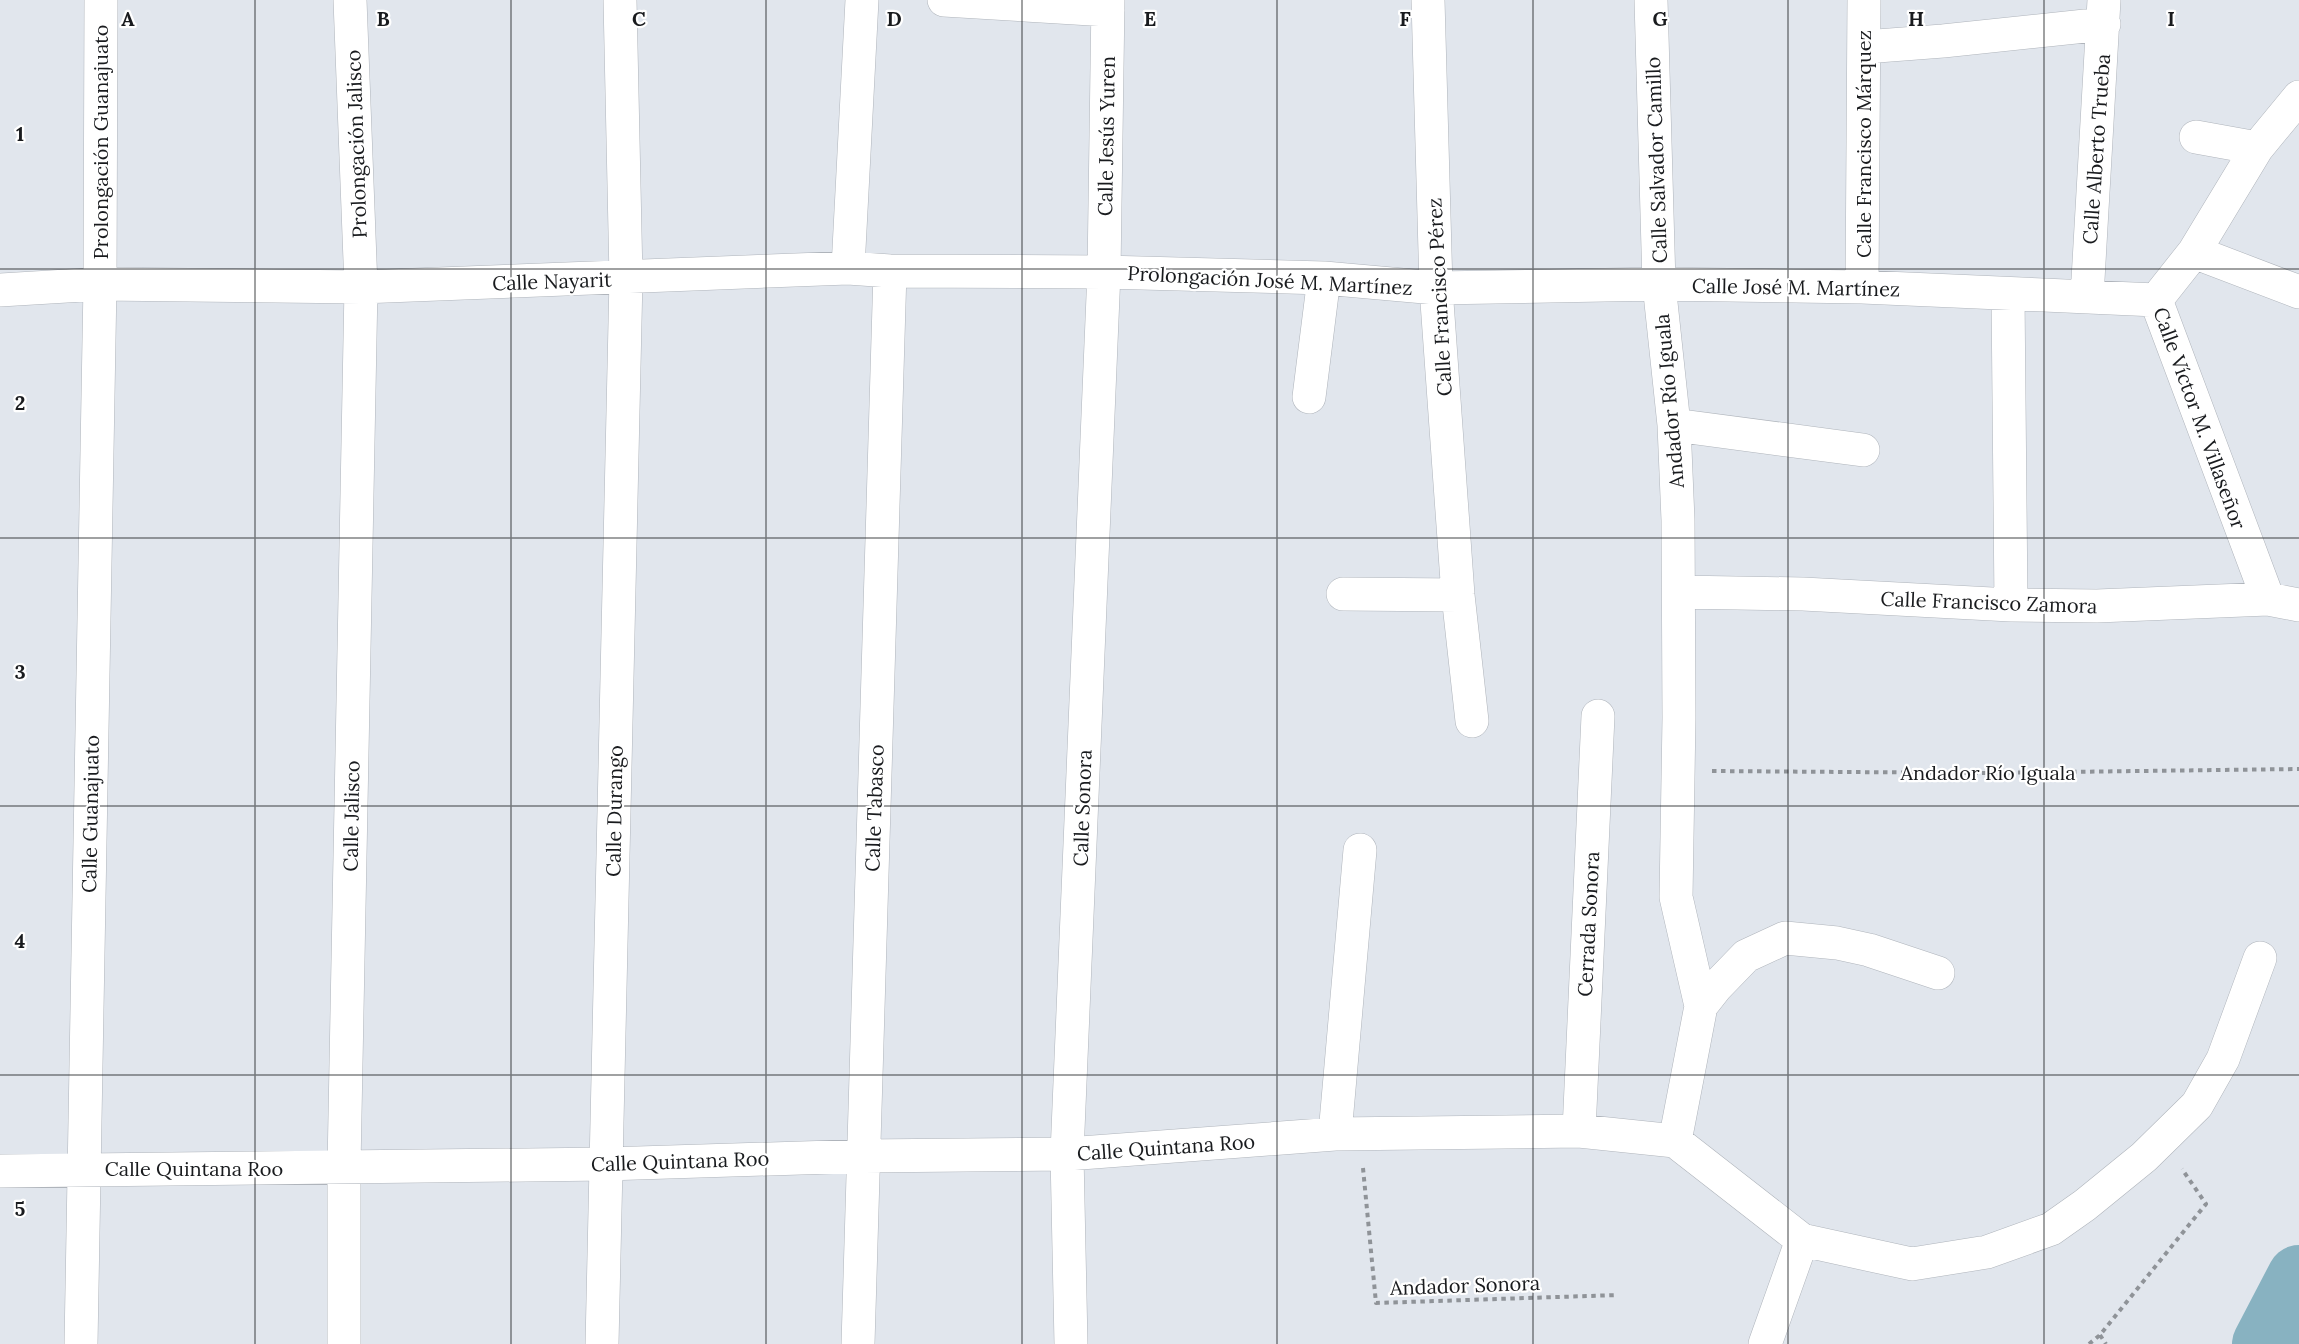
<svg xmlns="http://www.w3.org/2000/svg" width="2299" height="1344" font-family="Lora,serif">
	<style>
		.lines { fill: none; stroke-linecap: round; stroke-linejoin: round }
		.river { stroke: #88b2c1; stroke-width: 64 }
		.minor-casing { stroke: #afb4bb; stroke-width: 34 }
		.path { stroke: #8f9398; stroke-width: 4; stroke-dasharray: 4.5 4.5; stroke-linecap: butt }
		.minor { stroke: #fff; stroke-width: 33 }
		.grid { fill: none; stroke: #191b1e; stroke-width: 1.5; stroke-opacity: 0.55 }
		.labels { text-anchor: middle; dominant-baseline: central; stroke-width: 4.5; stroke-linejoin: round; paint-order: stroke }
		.street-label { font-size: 20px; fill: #191b1e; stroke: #fff }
		.grid-label { font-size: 20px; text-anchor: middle; font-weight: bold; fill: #191b1e; stroke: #fff; stroke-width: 4.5; stroke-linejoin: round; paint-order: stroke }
	</style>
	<rect width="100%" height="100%" fill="#e1e6ed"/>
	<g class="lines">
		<path class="river" d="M2264 1344 2299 1277"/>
		<g class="minor-casing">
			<path id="minor" d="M944 0 1108 10
				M1428 0 1436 288 1458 595 1472 721
				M1651 0 1659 284 1674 425 1678 520 1679 718 1676 897 1701 1006
				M1864 47 1943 41 2104 24
				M2196 137 2257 148
				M2194 252 2299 292
				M848 268 862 0
				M1862 287 1864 0
				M0 290 100 284 361 287 848 268 890 271 1104 272 1324 278 1436 288 1659 284 1862 287 2156 300
				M2008 295 2011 605
				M2087 297 2104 0
				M2156 300 2268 599
				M2156 300 2194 252 2257 148 2299 97
				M1309 397 1324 278
				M1674 425 1863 450
				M1679 592 1803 594 2011 605 2097 606 2268 599 2299 605
				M1343 594 1458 595
				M1579 1131 1598 716
				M1335 1134 1360 850
				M1675 1141 1701 1006 1716 987 1746 956 1785 938 1837 943 1869 950 1938 973
				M0 1171 606 1164 864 1156 1067 1154 1335 1134 1579 1131 1675 1141 1802 1240 1912 1264 1987 1252 2051 1229 2085 1205 2144 1157 2197 1105 2223 1059 2260 958
				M81 1344 100 284 101 0
				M344 1344V1167L361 287 350 0
				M602 1344 626 278 620 0
				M858 1344 890 271
				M1071 1344 1067 1154 1104 272 1108 0
				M1765 1344 1802 1240"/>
		</g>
		<path class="path" d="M1712 771 1981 773 2299 769
			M1363 1168 1376 1303 1618 1295
			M2100 1335 2106 1344
			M2089 1344 2100 1335 2206 1204 2182 1169"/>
		<use href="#minor" class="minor"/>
	</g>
	<path class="grid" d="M255 0V1344M511 0V1344M766 0V1344M1022 0V1344M1277 0V1344M1533 0V1344M1788 0V1344M2044 0V1344M0 269H2299M0 538H2299M0 806H2299M0 1075H2299"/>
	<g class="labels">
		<g class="street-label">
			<text transform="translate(1106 136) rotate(-89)">Calle Jesús Yuren</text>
			<text transform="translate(100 142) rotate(-90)">Prolongación Guanajuato</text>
			<text transform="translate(356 144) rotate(-92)">Prolongación Jalisco</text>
			<text transform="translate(1863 144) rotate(-90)">Calle Francisco Márquez</text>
			<text transform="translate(2096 149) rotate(-86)">Calle Alberto Trueba</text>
			<text transform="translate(1656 160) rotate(-92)">Calle Salvador Camillo</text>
			<text transform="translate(1270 280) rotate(3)">Prolongación José M. Martínez</text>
			<text transform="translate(552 281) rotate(-2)">Calle Nayarit</text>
			<text transform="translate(1796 287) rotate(1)">Calle José M. Martínez</text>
			<text transform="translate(1439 297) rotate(-93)">Calle Francisco Pérez</text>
			<text transform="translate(1669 401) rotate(-95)">Andador Río Iguala</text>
			<text transform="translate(2200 418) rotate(70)">Calle Víctor M. Villaseñor</text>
			<text transform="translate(1989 602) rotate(2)">Calle Francisco Zamora</text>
			<text x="1988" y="772">Andador Río Iguala</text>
			<text transform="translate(874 808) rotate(-88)">Calle Tabasco</text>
			<text transform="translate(1082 808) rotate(-88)">Calle Sonora</text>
			<text transform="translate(614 811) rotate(-89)">Calle Durango</text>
			<text transform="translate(90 814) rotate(-89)">Calle Guanajuato</text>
			<text transform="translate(351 816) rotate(-89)">Calle Jalisco</text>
			<text transform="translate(1588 924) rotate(-87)">Cerrada Sonora</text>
			<text transform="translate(1166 1147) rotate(-4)">Calle Quintana Roo</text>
			<text transform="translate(680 1161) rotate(-2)">Calle Quintana Roo</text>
			<text x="194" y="1168">Calle Quintana Roo</text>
			<text transform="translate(1465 1285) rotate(-2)">Andador Sonora</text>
		</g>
	</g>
	<g class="grid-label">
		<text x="128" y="26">A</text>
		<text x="383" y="26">B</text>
		<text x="639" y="26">C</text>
		<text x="894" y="26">D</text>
		<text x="1150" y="26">E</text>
		<text x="1405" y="26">F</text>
		<text x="1660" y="26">G</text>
		<text x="1916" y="26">H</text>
		<text x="2171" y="26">I</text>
		<text x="20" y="141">1</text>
		<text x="20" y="410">2</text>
		<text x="20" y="679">3</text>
		<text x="20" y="948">4</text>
		<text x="20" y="1216">5</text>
	</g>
</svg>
